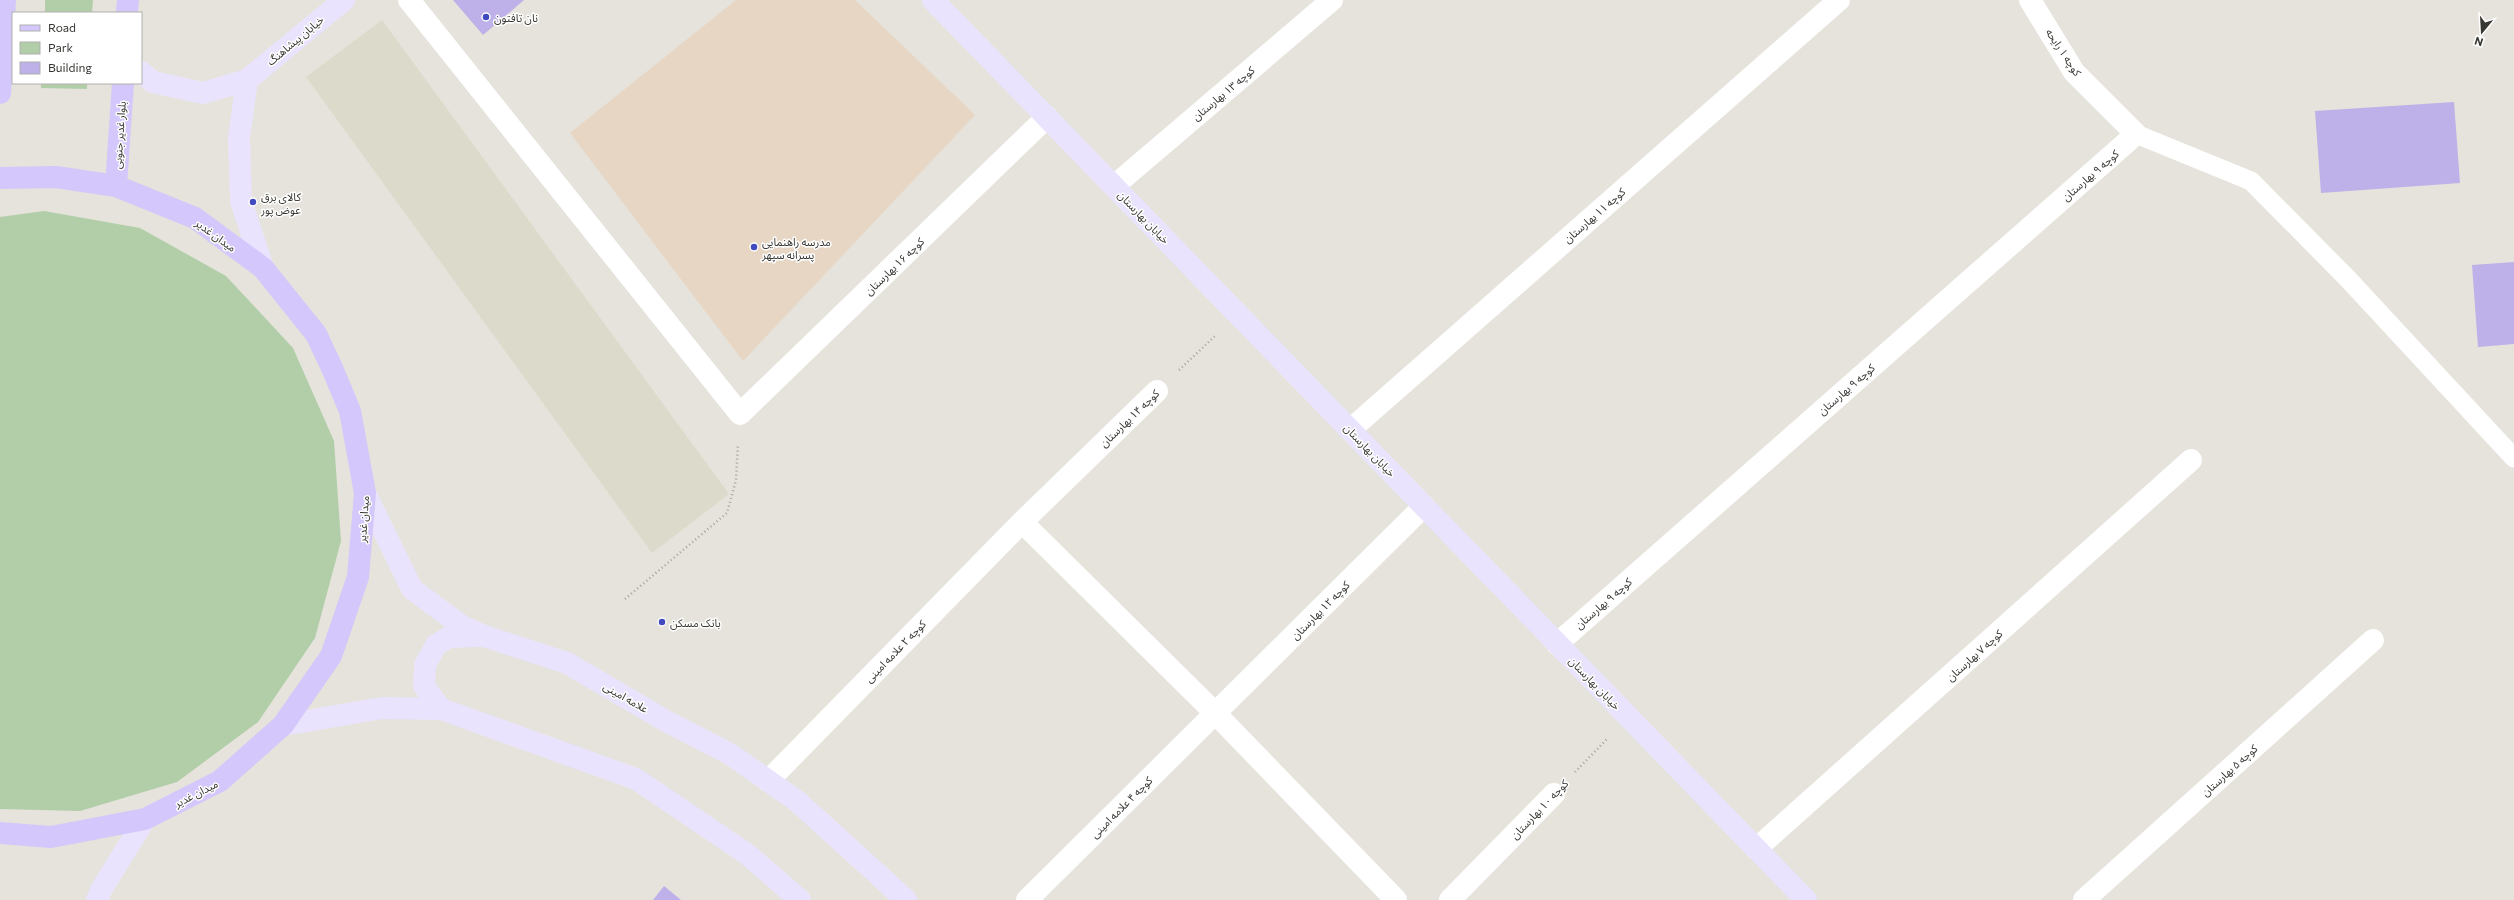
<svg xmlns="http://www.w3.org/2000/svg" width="2514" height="900" font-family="Commissioner,'Noto Sans Arabic',sans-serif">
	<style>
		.built { fill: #dcdaca }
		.education { fill: #e7d6c4 }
		.green { fill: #b2cea9 }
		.building { fill: #beb0e9 }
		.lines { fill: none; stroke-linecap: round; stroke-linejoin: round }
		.path { stroke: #a5a39d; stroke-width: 2.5; stroke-dasharray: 1 3; stroke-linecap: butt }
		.lane { stroke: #fff; stroke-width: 19 }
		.street { stroke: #fff; stroke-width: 22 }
		.secondary { stroke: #eae3fd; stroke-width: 22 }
		.primary { stroke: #d4c7fb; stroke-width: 22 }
		.poi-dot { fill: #404bbf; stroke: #fff; stroke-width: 1.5 }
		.labels { text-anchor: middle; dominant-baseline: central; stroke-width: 3; stroke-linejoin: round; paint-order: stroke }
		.poi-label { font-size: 11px; fill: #373733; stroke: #fff; text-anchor: start }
		.street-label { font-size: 11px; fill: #373733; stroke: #fff }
	</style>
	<rect width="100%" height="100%" fill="#e5e3db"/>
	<path class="built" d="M382 20 729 494 652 553 306 77Z"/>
	<path class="education" d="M736 0H855L975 115 743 361 570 133Z"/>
	<path class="green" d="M45 0H93L92 13H45Z
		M41 83H87V89L41 88Z
		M44 211 140 228 226 276 293 348 334 441 341 541 315 638 258 722 177 782 80 811 0 809V217Z"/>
	<path class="building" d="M453 0H524L483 35Z
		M2454 102 2460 183 2321 193 2315 111Z
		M2514 262V344L2478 347 2472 265Z
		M664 886 681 900H653Z"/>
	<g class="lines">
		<path class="path" d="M1179 370 1216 335
			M625 599 727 513 736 480 738 444
			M1575 772 1608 738"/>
		<path class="lane" d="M2136 134 2251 181 2348 279 2514 458"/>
		<path class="street" d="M409 0 740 414 1047 117
			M1114 186 1332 0
			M1350 430 1839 0
			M1022 522 1215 713 1396 900
			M1557 644 2136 134 2074 72 2030 0
			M768 781 1022 522 1157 391
			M1756 849 2191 460
			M1027 900 1424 506
			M1450 900 1554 794
			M2084 900 2373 640"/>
		<path class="secondary" d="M933 0 1806 900
			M141 72 153 82 203 93 247 80 344 0
			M247 80 239 138 241 201 263 268
			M365 493 412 589 462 626 484 636 567 663 666 721 730 754 797 801 906 900
			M441 709 424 686 425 665 436 645 449 637 481 636
			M283 725 382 708 441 709 636 779 747 854 800 900
			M97 900 101 890 145 819"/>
		<path class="primary" d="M127 13 128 0
			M0 93 5 0
			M0 178 56 177 116 186 195 218 263 268 316 334 332 368 350 411 365 493 358 577 331 656 283 725 220 781 145 819 51 837 0 833
			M116 186 123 83"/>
	</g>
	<g class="poi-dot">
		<circle cx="486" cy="17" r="4"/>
		<circle cx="253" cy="202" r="4"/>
		<circle cx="754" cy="247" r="4"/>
		<circle cx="662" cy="622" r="4"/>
	</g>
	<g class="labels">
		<g class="poi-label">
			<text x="494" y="17">نان تافتون</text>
			<text x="261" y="196">کالای برق<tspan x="261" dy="13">عوض پور</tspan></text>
			<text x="762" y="241">مدرسه راهنمایی<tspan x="762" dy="13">پسرانه سپهر</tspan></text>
			<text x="670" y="622">بانک مسکن</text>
		</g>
		<g class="street-label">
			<text transform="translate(295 40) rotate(-40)">خیابان پیشاهنگ</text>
			<text transform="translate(2064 52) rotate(56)">کوچه ۱ رایحه</text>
			<text transform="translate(1223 93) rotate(-40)">کوچه ۱۳ بهارستان</text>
			<text transform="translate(119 135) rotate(-86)">بلوار غدیر جنوبی</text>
			<text transform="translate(2090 175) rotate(-41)">کوچه ۹ بهارستان</text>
			<text transform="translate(1594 215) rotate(-41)">کوچه ۱۱ بهارستان</text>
			<text transform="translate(1144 217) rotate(46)">خیابان بهارستان</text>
			<text transform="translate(216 235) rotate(36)">میدان غدیر</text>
			<text transform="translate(894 266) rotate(-44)">کوچه ۱۶ بهارستان</text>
			<text transform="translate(1846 389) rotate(-41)">کوچه ۹ بهارستان</text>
			<text transform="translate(1129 418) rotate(-44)">کوچه ۱۴ بهارستان</text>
			<text transform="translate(1370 450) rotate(46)">خیابان بهارستان</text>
			<text transform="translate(363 519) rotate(-86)">میدان غدیر</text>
			<text transform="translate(1603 603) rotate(-41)">کوچه ۹ بهارستان</text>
			<text transform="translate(1320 610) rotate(-45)">کوچه ۱۲ بهارستان</text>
			<text transform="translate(895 651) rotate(-46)">کوچه ۲ علامه امینی</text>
			<text transform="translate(1974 655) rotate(-42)">کوچه ۷ بهارستان</text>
			<text transform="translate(1595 683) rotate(46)">خیابان بهارستان</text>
			<text transform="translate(626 697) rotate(30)">علامه امینی</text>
			<text transform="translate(2229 770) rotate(-42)">کوچه ۵ بهارستان</text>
			<text transform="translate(196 793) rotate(-27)">میدان غدیر</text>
			<text transform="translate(1121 807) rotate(-45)">کوچه ۴ علامه امینی</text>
			<text transform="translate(1539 809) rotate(-46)">کوچه ۱۰ بهارستان</text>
		</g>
	</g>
	<rect x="12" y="12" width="130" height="72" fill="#ffffff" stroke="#afafad"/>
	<rect x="20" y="25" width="20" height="6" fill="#d4c7fb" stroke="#afafad"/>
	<text x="48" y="32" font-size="12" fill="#373733">Road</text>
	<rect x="20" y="42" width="20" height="12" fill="#b2cea9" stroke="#afafad"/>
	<text x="48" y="52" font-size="12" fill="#373733">Park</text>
	<rect x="20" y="62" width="20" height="12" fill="#beb0e9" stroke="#afafad"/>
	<text x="48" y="72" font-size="12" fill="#373733">Building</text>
	<g transform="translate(2482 32) rotate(198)" stroke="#ffffff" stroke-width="3" paint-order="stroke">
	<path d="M0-3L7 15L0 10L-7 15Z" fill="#373733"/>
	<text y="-6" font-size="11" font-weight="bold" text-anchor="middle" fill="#373733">N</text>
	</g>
</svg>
